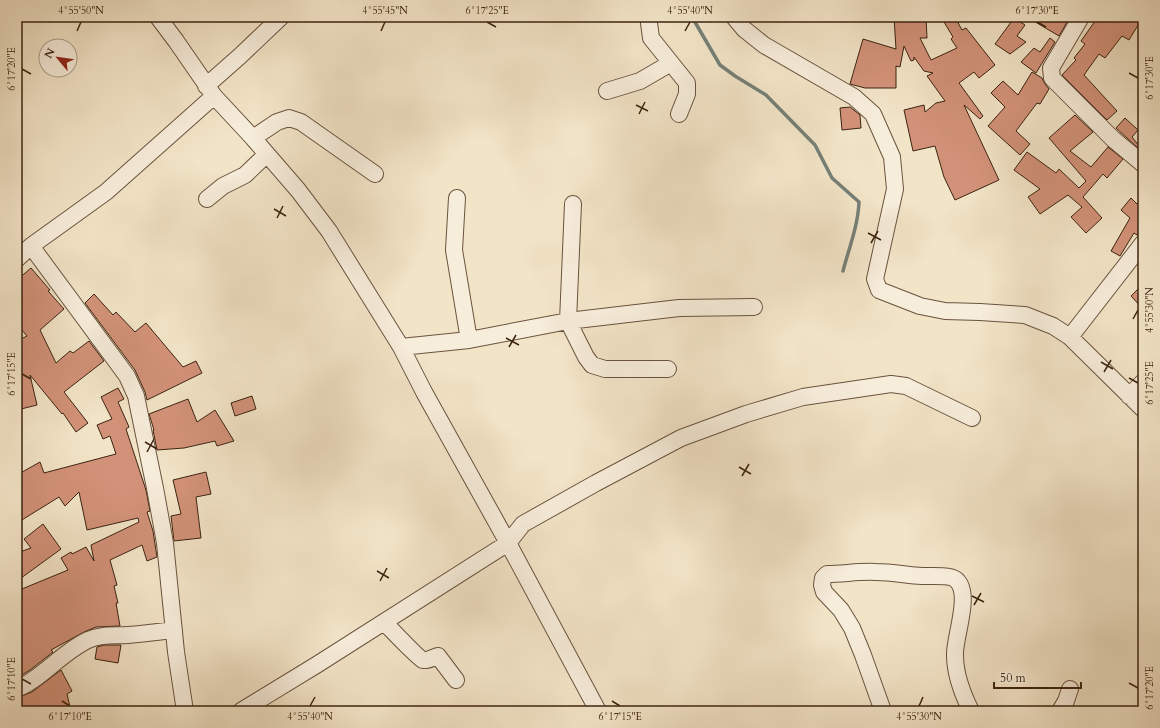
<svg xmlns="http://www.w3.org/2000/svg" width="1160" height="728" font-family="Cardo,serif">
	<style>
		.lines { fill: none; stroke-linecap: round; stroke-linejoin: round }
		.stream { stroke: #768077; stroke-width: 3.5 }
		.building { fill: #d29279; stroke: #3c2310 }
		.minor-casing { stroke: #6a533e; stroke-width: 18 }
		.minor { stroke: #f7eddb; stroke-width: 16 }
		.ticks { fill: none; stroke: #3c2310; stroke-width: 1.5 }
		.neatline { fill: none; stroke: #3c2310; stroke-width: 1.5 }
		.ticks-label { font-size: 10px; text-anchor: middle; fill: #3c2310 }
	</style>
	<rect width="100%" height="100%" fill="#f2e4c7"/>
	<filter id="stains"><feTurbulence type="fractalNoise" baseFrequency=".005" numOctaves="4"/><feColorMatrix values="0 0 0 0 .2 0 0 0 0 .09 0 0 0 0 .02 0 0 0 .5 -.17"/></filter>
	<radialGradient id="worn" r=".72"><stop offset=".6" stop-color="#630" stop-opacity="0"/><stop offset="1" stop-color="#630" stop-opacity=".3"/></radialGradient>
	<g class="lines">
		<path class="stream" d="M692 17 720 65 735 76 766 95 815 145 832 178 859 202C858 226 849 248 843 271"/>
	</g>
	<path class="building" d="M894 17H926L927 38H920L931 60 957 48 951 39 953 37 941 17H955L962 30 966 28 995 65 979 78 974 72 959 83 983 116 980 119 964 105 999 180 955 200 944 177 935 146 913 151 904 110 924 105 925 112 936 103 945 101 927 76 933 73 924 71 914 57V60L911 61 904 46 900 67 896 66V88H865L850 84 863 39 896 49Z
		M1027 17H1070L1059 36Z
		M1098 17H1143L1129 40 1122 36 1105 58 1099 54 1084 75 1117 111 1107 120 1062 75 1076 60 1074 58 1085 44 1081 41Z
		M1014 18 1025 25 1017 36 1026 42 1010 54 995 44Z
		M1050 38 1055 42 1036 73 1021 62 1034 48 1040 52Z
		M1032 72 1042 78 1045 84 1049 89 1040 104 1037 103 1016 131 1030 144 1020 155 988 126 1005 107 991 93 1003 81 1018 95Z
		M850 107 860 115 861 128 842 130 840 108Z
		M1075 115 1093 132 1070 151 1091 167 1108 147 1123 159 1107 178 1103 174 1083 197 1102 218 1086 233 1071 217 1082 207 1068 195 1040 214 1028 197 1040 189 1014 170 1027 152 1056 173 1059 169 1079 188 1086 181 1049 138Z
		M1125 118 1138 130 1132 137 1140 147 1138 148 1116 128Z
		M1143 196V215L1139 220 1143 224V227L1137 235 1134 233 1120 256 1111 251 1130 218 1121 210 1131 198 1137 204Z
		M31 268 50 290 48 291 64 309 40 330 56 363 70 351 73 353 89 341 104 361 64 392 88 423 76 432 63 413 62 414 30 375 37 405 17 410V338L20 337 21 339 27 336 17 324V280Z
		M1143 284V309L1131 296Z
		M94 294 113 315 116 312 135 332 146 323 183 367 196 361 202 373 147 400 145 392 135 370 85 303Z
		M118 388 124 399 118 402 129 427 126 429 146 490 150 511 147 512 153 531 157 557 147 561 142 545 110 560 117 585 114 586 118 603H116L120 626 96 627 84 632 51 650 53 652 30 670 17 678V591L68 570 61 558 71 552 72 554 86 547 94 561 91 545 139 522 138 518 87 530 79 492 65 506 59 497 17 523V475L40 462 44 473 116 454 110 436 103 439 97 425 112 419 101 397Z
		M252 396 256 409 235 416 231 403Z
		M188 399 197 422 215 410 234 441 217 446 215 441 184 448 157 450 153 430H154L149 414Z
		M206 472 211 494 196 497 201 538 174 541 171 516 181 514 173 480Z
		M43 524 61 549 17 581V553L31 548 24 539Z
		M104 645H121L118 663 95 659 97 647Z
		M61 670 72 691 67 694 71 711H17V698L32 692Z"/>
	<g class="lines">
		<g class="minor-casing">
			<path id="minor" d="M158 17 176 41 214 96 253 138 298 190 329 231 401 347 424 392 508 543 598 711
				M650 17 649 23 651 38 687 83V94L679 114
				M734 17 744 29 764 45 854 97 873 114 892 157 895 189 875 279 879 290 920 306 945 311 980 312 1025 315 1053 326 1070 337 1143 409
				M1081 17 1051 68 1052 78 1113 139 1143 164
				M206 86 240 56 281 17
				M607 91 640 81 671 63
				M253 138 277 122 289 118 301 122 375 174
				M457 198 454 250 469 340
				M207 199 223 186 245 175 267 154
				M573 204 568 321 586 357 592 365 605 369H668
				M31 246 127 376 136 396 155 488 165 543 176 652 185 711
				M17 259 31 246 106 192 214 96
				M1070 337 1143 243
				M401 347 469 340 568 321 679 308 754 307
				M1129 396 1143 382
				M384 622C390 628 418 658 423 660 428 661 434 657 438 656L456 680
				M17 689C44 677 62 652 88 640 101 634 114 636 128 635 143 634 158 632 174 630
				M241 711 318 664 508 543 523 524 596 483 681 438 746 414 803 397 891 384 906 386 972 418
				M883 711 863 655 852 628 841 610 824 592 822 585 823 578 827 574C843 574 860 571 876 572 891 572 907 575 922 576 930 576 950 575 955 579 973 591 954 638 955 655 955 674 963 695 971 711
				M1060 711 1066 701 1070 689"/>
		</g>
		<use href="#minor" class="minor"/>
	</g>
	<path class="ticks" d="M487 22 496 27M1037 22 1046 27M77 31 81 22M381 31 385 22M685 31 690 22M22 69 31 74M1129 73 1138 78M636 105 648 111M639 114 645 102M274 209 286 216M277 218 283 206M868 233 881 240M871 243 878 231M1133 319 1138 310M506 338 519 345M509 347 516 335M1101 362 1113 369M1104 372 1111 360M22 374 31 379M1129 378 1138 383M145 442 157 449M147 452 154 439M739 467 751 474M742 476 749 464M377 571 389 578M380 581 387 568M972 596 984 602M974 605 981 593M22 679 31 684M1129 683 1138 688M62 701 70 706M612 701 620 706M310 706 315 697M919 706 923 697"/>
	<rect width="1160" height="728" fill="none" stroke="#f2e4c7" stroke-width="44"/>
	<g transform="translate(58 58) rotate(299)"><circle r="19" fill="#f7eddb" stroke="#ac9c8a"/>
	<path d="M0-3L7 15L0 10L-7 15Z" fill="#8f2418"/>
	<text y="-6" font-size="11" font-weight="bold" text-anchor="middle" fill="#3c2310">N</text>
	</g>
	<path d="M994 682v6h87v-6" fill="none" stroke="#3c2310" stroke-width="2"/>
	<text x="1000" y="682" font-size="12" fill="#3c2310" stroke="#f7eddb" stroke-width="3" paint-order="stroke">50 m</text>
	<rect x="22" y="22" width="1116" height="684" class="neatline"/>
	<g class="ticks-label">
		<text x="81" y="14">4°55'50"N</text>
		<text x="385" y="14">4°55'45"N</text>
		<text x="487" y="14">6°17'25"E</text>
		<text x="690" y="14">4°55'40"N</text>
		<text x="1037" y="14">6°17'30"E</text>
		<text transform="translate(11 69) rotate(-90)" y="4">6°17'20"E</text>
		<text transform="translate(1149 78) rotate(-90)" y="4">6°17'30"E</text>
		<text transform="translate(1149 310) rotate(-90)" y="4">4°55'30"N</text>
		<text transform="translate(11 374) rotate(-90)" y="4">6°17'15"E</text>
		<text transform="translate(1149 383) rotate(-90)" y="4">6°17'25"E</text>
		<text transform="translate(11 679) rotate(-90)" y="4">6°17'10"E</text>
		<text transform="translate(1149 688) rotate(-90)" y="4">6°17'20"E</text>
		<text x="70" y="720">6°17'10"E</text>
		<text x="310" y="720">4°55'40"N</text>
		<text x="620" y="720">6°17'15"E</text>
		<text x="919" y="720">4°55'30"N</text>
	</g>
	<rect width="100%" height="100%" filter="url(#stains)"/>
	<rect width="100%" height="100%" fill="url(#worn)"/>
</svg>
